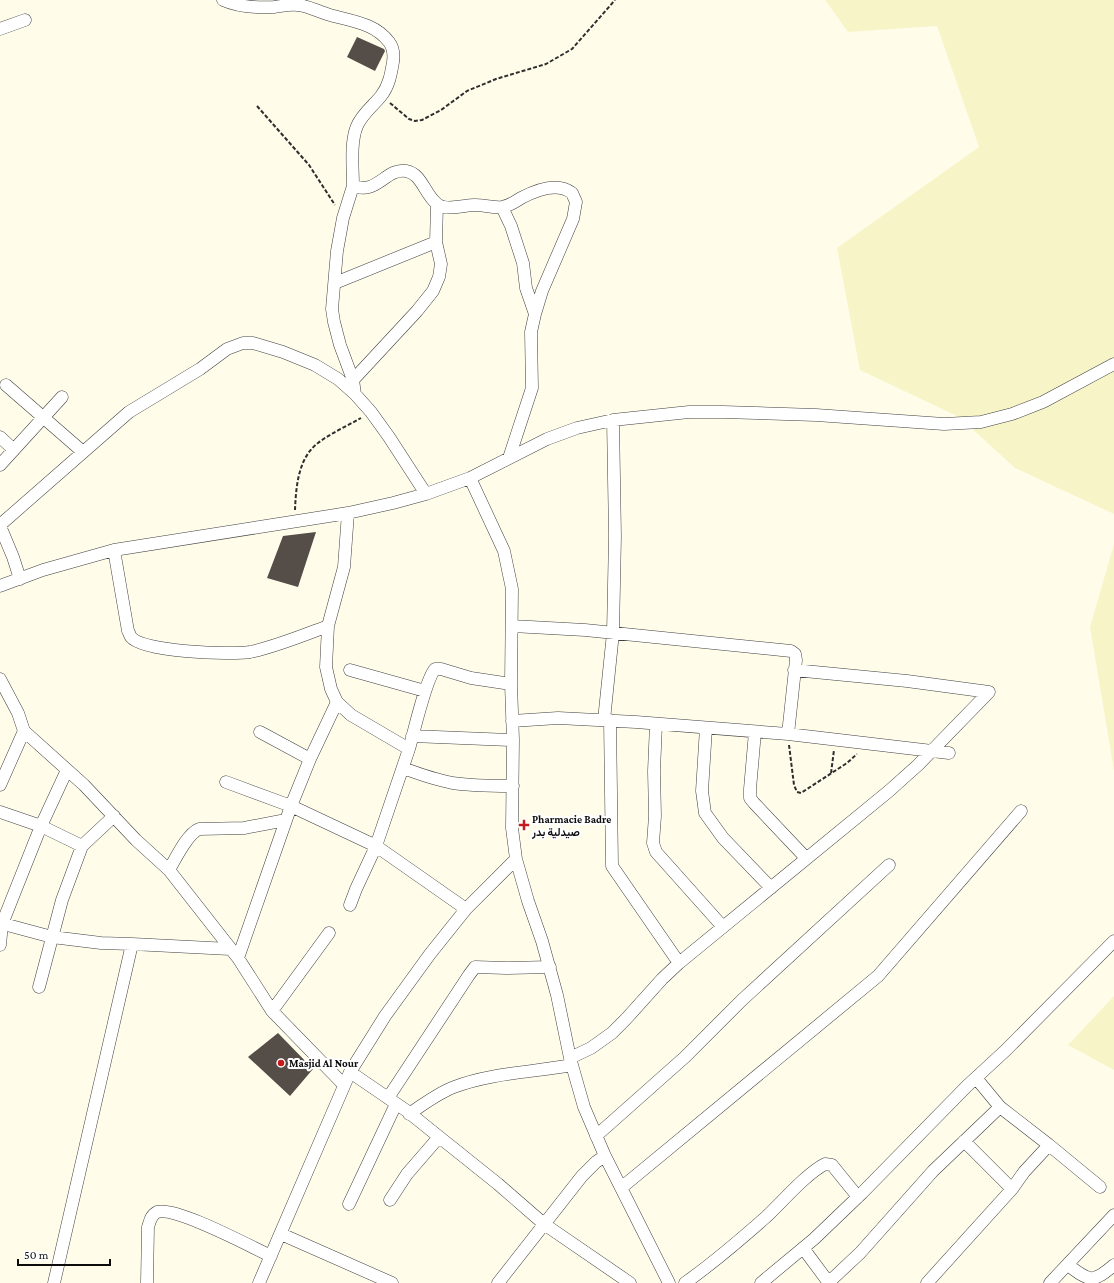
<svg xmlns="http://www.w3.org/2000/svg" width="1114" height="1283" font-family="'Crimson Pro',Vazirmatn,serif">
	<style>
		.farmland { fill: #f7f5c8 }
		.building { fill: #554d47 }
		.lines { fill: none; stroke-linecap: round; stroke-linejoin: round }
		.minor-casing { stroke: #3f3f3f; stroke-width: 13 }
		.path { stroke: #2e2e2e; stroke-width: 2; stroke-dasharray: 4 2; stroke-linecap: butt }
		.minor { stroke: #fff; stroke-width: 12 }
		.poi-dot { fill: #c6191b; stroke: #fff; stroke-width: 1.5 }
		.labels { text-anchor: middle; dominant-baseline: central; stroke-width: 4; stroke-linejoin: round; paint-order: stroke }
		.poi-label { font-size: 11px; font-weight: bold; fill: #0c0c0c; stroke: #fff; text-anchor: start }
	</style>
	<rect width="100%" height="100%" fill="#fffcea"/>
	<path class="farmland" d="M825 0H1114V514L1015 468 959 417 860 370 837 248 979 147 937 26 848 32Z
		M1114 544V771L1090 627Z
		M1114 996V1070L1068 1045Z"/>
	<path class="building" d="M357 37 384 49 385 51 375 71 347 57Z
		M316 532 298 587 267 578 283 536Z
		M278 1033 313 1069 290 1096 248 1057Z"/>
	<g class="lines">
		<g class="minor-casing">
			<path id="minor" d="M223 0C239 7 257 8 274 7 282 6 290 4 298 5 309 6 319 12 330 15 351 21 375 23 389 42 393 47 394 55 393 62 391 74 389 86 381 96 373 106 362 114 357 126 350 142 353 169 353 186 378 195 385 168 406 171 421 173 425 194 436 203 438 205 442 207 444 207 454 209 465 205 475 205 483 205 493 208 502 207 509 206 515 202 521 198 536 190 558 182 572 193L576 202 573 219 542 291 535 314 531 332 532 388 509 458
				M0 29 25 20
				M353 186 343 218 337 251 332 309 334 322 340 345 353 380 355 394
				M502 207 511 226 523 263 526 288 535 314
				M335 283 436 242
				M353 380 417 311 433 291 439 277 441 264 436 242 437 204
				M6 385 83 452
				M0 437 14 450
				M0 465 62 397
				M470 478 547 439 577 428 613 420 689 412H723L816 415 944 424 981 422 1012 414 1043 402 1114 364
				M0 525 129 412 200 369 227 349 243 343H253L283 352 315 365 338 379 355 394 371 412 389 437 426 494
				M0 526 13 557 20 579
				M114 550 128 631C129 632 130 636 131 637 142 652 231 655 250 652 275 647 304 635 328 626L344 567 348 513
				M0 586 43 570 114 550 348 513 393 503 426 494 470 478 504 551 512 589 511 684 513 740 512 828 516 859 528 901 542 941 557 995 570 1058 584 1107 605 1156 669 1283
				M328 626 326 667 331 689 337 702 351 715 409 749 376 846 356 889 350 905
				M512 626 585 630 791 651 795 654 796 660 788 734
				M350 670 425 691
				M794 670 907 681 989 692
				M0 679 18 713 24 731 84 785 136 840 169 870 238 958 272 1011 344 1085
				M604 720 613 633 615 536 613 420
				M610 720 612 866 679 963
				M512 721 558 718 636 722 788 734 949 753
				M656 724 654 771 655 816 653 843 656 852 723 927
				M706 728 702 791 705 813 723 838 771 888
				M260 732 310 759
				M755 732 750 789V798L754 803 806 858
				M412 736 513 740
				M409 749C414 732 426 679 435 669H441L471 678 511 684
				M403 768C419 774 436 780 453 783 473 786 493 786 513 786
				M226 782 291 806 376 846 466 909
				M0 785 24 731
				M0 812 41 826 82 846 62 900 39 987
				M82 846 114 816
				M169 870C176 858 187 834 199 829L244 828 286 820
				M0 923 52 937 101 943 132 944 54 1283
				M132 944 230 949
				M0 945 2 924 41 826 67 770
				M238 958 291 806 310 759 337 702
				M272 1011 329 933
				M570 1058 591 1048 612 1033 626 1019 662 979 679 963 889 791 918 765 989 692
				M350 1072 407 1111 433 1132 498 1184 544 1224 630 1283
				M388 1098 469 975 475 967 506 968 550 967
				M409 1114C424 1104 438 1093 454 1087 490 1073 534 1072 572 1065
				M596 1136 685 1057 742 1000 889 865
				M964 1141 1012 1189
				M1049 1145 1100 1187
				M621 1188 878 976 1021 811
				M390 1200 407 1174 439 1137
				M349 1204 396 1104
				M281 1234 392 1283
				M803 1248 829 1283
				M1068 1265C1090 1282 1093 1283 1114 1265
				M147 1283 148 1227C150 1221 151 1215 157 1212 176 1206 251 1247 271 1256
				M259 1283 350 1072 385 1016 430 954 466 909 516 859
				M498 1283 582 1176 596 1162 605 1156
				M685 1283C713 1263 740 1240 766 1217 783 1201 806 1174 825 1164L832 1165 858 1197
				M761 1283 814 1239 862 1193 967 1086 1006 1050 1114 941
				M828 1283 860 1253 933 1171 1000 1107
				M927 1283 1012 1189 1024 1172 1049 1145 1000 1107 976 1078
				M1050 1283 1114 1215"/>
		</g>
		<path class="path" d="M390 103 409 119 415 121 422 120 441 110 467 91 496 79 546 64 572 49 615 0
			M257 106 309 165 335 205
			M295 510C296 487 298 458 318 443 331 433 347 426 361 418
			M789 745 794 785 797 792 801 793 847 763 857 754
			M831 773 834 750"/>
		<use href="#minor" class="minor"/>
	</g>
	<g class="poi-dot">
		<path d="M522 819h4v4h4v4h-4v4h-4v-4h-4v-4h4z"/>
		<circle cx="281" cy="1063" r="4"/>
	</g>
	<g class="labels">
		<g class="poi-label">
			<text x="532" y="819">Pharmacie Badre<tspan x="532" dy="13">صيدلية بدر</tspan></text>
			<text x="289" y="1063">Masjid Al Nour</text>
		</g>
	</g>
	<path d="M18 1259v6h92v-6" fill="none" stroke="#0c0c0c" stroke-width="2"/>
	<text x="24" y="1259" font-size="12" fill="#0c0c0c" stroke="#ffffff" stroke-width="3" paint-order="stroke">50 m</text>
</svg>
